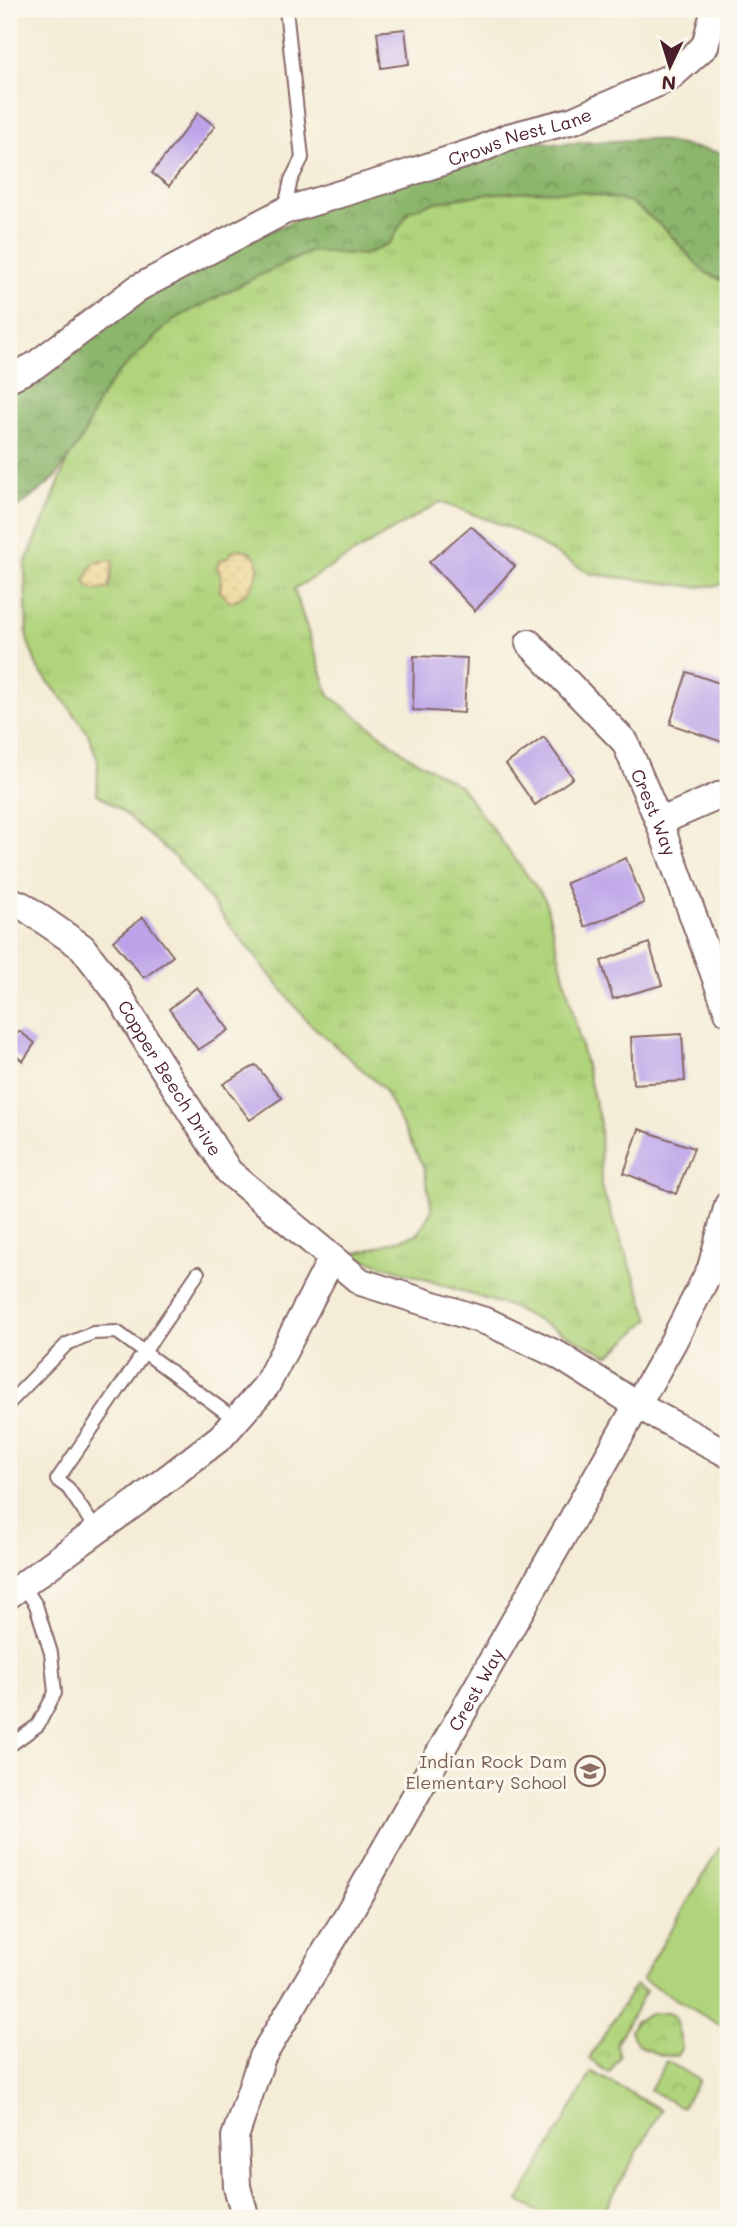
<svg xmlns="http://www.w3.org/2000/svg" width="737" height="2227" font-family="Mali,sans-serif">
	<style>
		.grass { fill: url(#grass-tufts); stroke: #7d7a54; stroke-width: 2 }
		.forest { fill: url(#forest-crowns); stroke: #6b6a4c; stroke-width: 2 }
		.sand { fill: url(#sand-dots); stroke: #9c7c64; stroke-width: 2 }
		.park { fill: url(#park-crowns); stroke: #7d7a54; stroke-width: 2 }
		.pitch { fill: #b0d47c; stroke: #7d7a54; stroke-width: 2 }
		.building { fill: #bca3e9 }
		.lines { fill: none; stroke-linecap: round; stroke-linejoin: round }
		.service-casing { stroke: #866767; stroke-width: 16 }
		.minor-casing { stroke: #866767; stroke-width: 30 }
		.service { stroke: #fff; stroke-width: 12 }
		.minor { stroke: #fff; stroke-width: 26 }
		.labels { text-anchor: middle; dominant-baseline: central; stroke-width: 6; stroke-linejoin: round; paint-order: stroke }
		.street-label { font-size: 18px; fill: #4a1f2b; stroke: #fbf7ec }
		.education-label { font-size: 18px; fill: #785e54; stroke: #fbf7ec; text-anchor: end }
	</style>
	<defs>
		<pattern id="grass-tufts" width="24" height="20" patternUnits="userSpaceOnUse" patternTransform="scale(1.75)"><rect width="24" height="20" fill="#b0d47c"/><path d="M3 7l-1-3M5 7V3M7 7l1-3M15 17l-1-3M17 17v-4M19 17l1-3" fill="none" stroke="#99b66b"/></pattern>
		<pattern id="forest-crowns" width="20" height="18" patternUnits="userSpaceOnUse" patternTransform="scale(1.75)"><rect width="20" height="18" fill="#8cb66c"/><path d="M2 6a3 3 0 1 1 6 0M12 15a3 3 0 1 1 6 0" fill="none" stroke="#749359"/></pattern>
		<pattern id="sand-dots" width="8" height="8" patternUnits="userSpaceOnUse" patternTransform="scale(1.75)"><rect width="8" height="8" fill="#eeda9e"/><path d="M2 2h.1M6 6h.1" fill="none" stroke="#cebb88" stroke-width="1.8" stroke-linecap="round"/></pattern>
		<pattern id="park-crowns" width="20" height="18" patternUnits="userSpaceOnUse" patternTransform="scale(1.75)"><rect width="20" height="18" fill="#b0d47c"/><path d="M2 6a3 3 0 1 1 6 0M12 15a3 3 0 1 1 6 0" fill="none" stroke="#99b66b"/></pattern>
	</defs>
	<rect width="100%" height="100%" fill="#fbf7ec"/>
	<filter id="ink" filterUnits="userSpaceOnUse"><feTurbulence type="fractalNoise" baseFrequency=".0143" numOctaves="2"/><feDisplacementMap in="SourceGraphic" scale="14" xChannelSelector="R" yChannelSelector="G"/><feConvolveMatrix kernelMatrix="1 2 1 2 8 2 1 2 1" color-interpolation-filters="sRGB"/></filter>
	<filter id="wash" filterUnits="userSpaceOnUse"><feTurbulence type="fractalNoise" baseFrequency=".00686" numOctaves="4" result="noise"/><feDisplacementMap in="SourceGraphic" scale="28" xChannelSelector="R" yChannelSelector="G"/><feGaussianBlur stdDeviation="1.57" result="paint"/><feColorMatrix in="noise" values="0 0 0 0 0 0 0 0 0 0 0 0 0 0 0 0 0 1.4 0 .05"/><feComposite in="paint" operator="in"/></filter>
	<g filter="url(#wash)">
		<rect width="100%" height="100%" fill="#f4ecd6"/>
		<path class="grass" d="M499 182 728 194V584L697 587 591 574 513 529 440 502 294 589 329 695 407 755 460 786 545 899 600 1123 601 1186 650 1319 609 1356 513 1308 351 1255 418 1234 432 1210 424 1168 383 1088 307 1021 176 858 118 808 97 794 98 761 88 734 70 708 38 669 27 639 25 564 45 518 102 372 184 296 308 236Z"/>
		<path class="forest" d="M508 137 559 144 650 139 728 154V284L703 271 666 230 631 202 582 192 533 191 486 194 431 203 409 211 390 243 364 255 312 251 254 278 173 320 117 374 98 401 83 437 55 478 18 508 9 498V380L138 288 396 177Z"/>
		<path class="sand" d="M241 549C274 555 253 597 230 602L220 591 221 578 217 566 221 560 229 557 232 551Z
			M110 560 113 561 109 588C98 591 90 592 85 580L94 563Z"/>
		<path class="park" d="M635 1985 646 1991 616 2044 620 2056 609 2073 589 2059Z
			M653 2013H668L675 2017 682 2047 677 2056C659 2057 636 2049 630 2031L635 2021Z
			M667 2061 699 2080 682 2108 650 2090Z"/>
		<path class="pitch" d="M720 1847 728 1852V2030L642 1979Z
			M592 2072 661 2110 600 2218H549L519 2201Z"/>
		<g id="blocks">
			<path class="building" d="M405 29 409 64 381 68 377 32Z
				M198 113 215 126 169 186 152 173Z
				M471 526 515 566 475 611 429 562Z
				M414 656 467 658 464 713 413 710Z
				M687 672 728 686V733L725 743 670 724Z
				M544 737 573 778 535 805 506 764Z
				M626 858 644 903 585 927 566 883Z
				M143 917 173 956 144 978 113 941Z
				M649 943 662 985 613 999 601 961Z
				M197 987 229 1030 198 1050 169 1009Z
				M19 1031 35 1043 23 1061 9 1051V1045Z
				M682 1034 685 1081 633 1084 631 1037Z
				M256 1065 282 1098 250 1120 223 1084Z
				M639 1129 694 1148 676 1194 624 1173Z"/>
		</g>
	</g>
	<g filter="url(#ink)">
		<use href="#blocks" fill-opacity="0" stroke="#866767" stroke-width="2"/>
		<g class="lines">
			<g class="service-casing">
				<path id="service" d="M284 211 291 180 302 158 286 9
					M9 1403 67 1344 93 1333 117 1332 236 1420
					M97 1531 68 1488 57 1480 198 1273
					M9 1746 38 1725 55 1693 51 1653 36 1605 23 1585"/>
			</g>
			<g class="minor-casing">
				<g id="minor">
					<path id="s1" d="M9 378 34 366 138 288 284 211 396 177 479 150 508 137 574 120 669 78 705 46 715 9"/>
					<path id="s2" d="M529 643 625 742 659 822 728 1012"/>
					<path d="M659 822 728 792"/>
					<path id="s3" d="M9 900 23 906 82 947 119 995 156 1057 229 1172 361 1282 488 1322 558 1355 637 1405 728 1454"/>
					<path d="M9 1595 138 1501 221 1437 266 1386 332 1258"/>
					<path id="s4" d="M246 2218 237 2187 235 2137 262 2057 347 1916 673 1342 711 1268 728 1205"/>
				</g>
			</g>
			<use href="#service" class="service"/>
			<use href="#minor" class="minor"/>
		</g>
	</g>
	<defs>
		<g id="school-ring" transform="scale(1.575)"><circle r="9.5" fill="#fbf7ec" stroke="#8d6e63" stroke-width="1.5"/><path d="M0-5L7-2L0 1L-7-2ZM-4 1L0 2.5L4 1V4Q0 6-4 4Z" fill="#8d6e63"/></g>
	</defs>
	<g fill-rule="evenodd">
		<use href="#school-ring" x="590" y="1771"/>
	</g>
	<g class="labels">
		<g class="street-label">
			<text stroke="none"><textPath href="#s1" startOffset="570">Crows Nest Lane</textPath></text>
			<text stroke="none"><textPath href="#s2" startOffset="214">Crest Way</textPath></text>
			<text stroke="none"><textPath href="#s3" startOffset="245">Copper Beech Drive</textPath></text>
			<text stroke="none"><textPath href="#s4" startOffset="592">Crest Way</textPath></text>
		</g>
		<g class="education-label">
			<text x="567" y="1761">Indian Rock Dam<tspan x="567" dy="21">Elementary School</tspan></text>
		</g>
	</g>
	<rect width="737" height="2227" fill="none" stroke="#fbf7ec" stroke-width="35"/>
	<g transform="translate(670 66) rotate(184)" stroke="#fbf7ec" stroke-width="5" paint-order="stroke">
	<path d="M0-5L12 26L0 18L-12 26Z" fill="#4a1f2b"/>
	<text y="-10" font-size="19" font-weight="bold" text-anchor="middle" fill="#4a1f2b">N</text>
	</g>
</svg>
